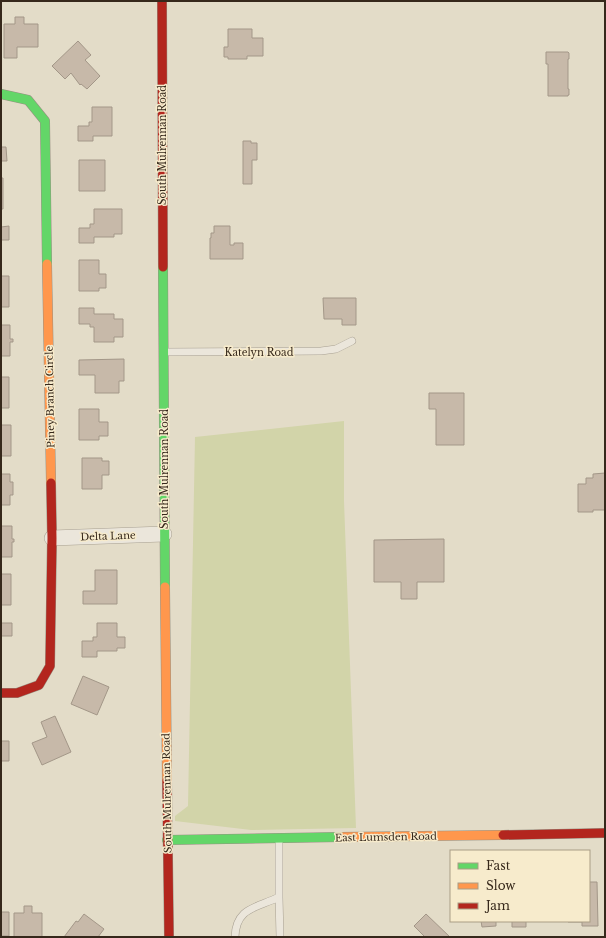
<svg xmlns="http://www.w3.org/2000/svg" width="606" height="938" font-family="'Libre Baskerville',serif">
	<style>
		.green { fill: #d2d4a9 }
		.building { fill: #c7b9a9; stroke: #a39788 }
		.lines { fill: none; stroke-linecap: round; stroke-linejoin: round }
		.lane-casing { stroke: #a8a092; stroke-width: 8 }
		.street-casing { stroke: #a8a092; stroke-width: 16 }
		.fast-casing { stroke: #979082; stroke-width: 10 }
		.slow-casing { stroke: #979082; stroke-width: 10 }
		.jam-casing { stroke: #979082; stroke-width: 10 }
		.lane { stroke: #ebe6db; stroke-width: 7 }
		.street { stroke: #ebe6db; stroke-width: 15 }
		.fast { stroke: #63d668; stroke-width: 9 }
		.slow { stroke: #ff974d; stroke-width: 9 }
		.jam { stroke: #b3261e; stroke-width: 9 }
		.labels { text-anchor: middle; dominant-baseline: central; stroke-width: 3; stroke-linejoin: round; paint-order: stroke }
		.street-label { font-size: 10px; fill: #36281b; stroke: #f7ebcc }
	</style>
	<rect width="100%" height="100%" fill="#e3dcc8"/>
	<path class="green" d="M344 421V501L356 828 251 830 175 821V816L188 806 195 437Z"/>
	<path class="building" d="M15 17H24V24H38V47H17V58H4V24H15Z
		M228 29H252V38H263V56H247V59H228V57H224V47H228Z
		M78 41 91 55 85 60 100 76 87 89 81 84 80 85 71 73 65 79 52 66Z
		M546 52H568L569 53V59H568V89H569V95H568V96H548V64H546Z
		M92 107H112V136H93V141H78V126H89V122H92Z
		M243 141H251V143H257V160H252V184H243Z
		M1 147H6L7 161H1Z
		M79 160H105V191H79Z
		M1 178H3V209H1Z
		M94 209H122V234H114V237H94V243H79V228H90V224H94Z
		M9 226V240H1V227Z
		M214 226H230V245H234V243H243V259H210V238H211V233H214Z
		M79 260H99V274H106V288H99V291H79Z
		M1 276H9V307H1Z
		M323 298H356V325H342V319H324Z
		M79 308H94V314H114V319H123V337H114V342H94V327H90V324H79Z
		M1 325H10V339H13V342H10V356H1Z
		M124 359V381H119V393H95V375H79V360Z
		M1 377H9V408H1Z
		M429 393H464V445H436V409H429Z
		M79 409H99V422H108V436H99V440H79Z
		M1 425H11V456H1Z
		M82 458H102V461H109V475H102V489H82Z
		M605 473V510H593V512H578V484H586V478H593V474Z
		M1 474H10V482H13V495H10V505H1Z
		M1 526H12V539H14V542H12V557H1Z
		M444 539V582H417V599H401V582H374V540Z
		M95 570H117V604H83V591H95Z
		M1 574H11V605H1Z
		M1 623H12V636H1Z
		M97 623H117V637H125V648H117V651H97V657H82V641H93V637H97Z
		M83 676 109 687 97 715 71 704Z
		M55 716 71 752 42 765 32 743 47 737 41 722Z
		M1 741H9V761H1Z
		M589 882H597L598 926H582V922H568V921H589Z
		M24 906H32V913H42V937H14V913H24Z
		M1 912H9V936H1Z
		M84 914 104 929 98 937H64L76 921 78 922Z
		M426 914 450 937H424V936L414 926Z
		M481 921H496V926L482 927Z
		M512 921H526V927H512Z"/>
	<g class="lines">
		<g class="lane-casing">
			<path id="lane" d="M164 352 321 351 336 349 352 341
				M279 897 280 937
				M235 937C236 907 257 908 279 897V841"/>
		</g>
		<g class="street-casing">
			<path id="street" d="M52 538 164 534"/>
		</g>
		<g class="fast-casing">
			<path id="fast" d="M1 94 28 100 45 121 47 264
				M163 267 165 587
				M167 840 341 837"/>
		</g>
		<g class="slow-casing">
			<path id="slow" d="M47 264 51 483
				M165 587 167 781
				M341 837 503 835"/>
		</g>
		<g class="jam-casing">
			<path id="jam" d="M162 1 163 267
				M1 693H17L39 685 50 666 52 538 51 483
				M167 781 169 937
				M503 835 605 833"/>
		</g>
		<use href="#lane" class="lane"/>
		<use href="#street" class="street"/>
		<use href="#fast" class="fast"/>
		<use href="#slow" class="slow"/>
		<use href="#jam" class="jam"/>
	</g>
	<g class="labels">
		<g class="street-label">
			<text transform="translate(162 145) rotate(-90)">South Mulrennan Road</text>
			<text x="259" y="352">Katelyn Road</text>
			<text transform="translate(50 397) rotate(-91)">Piney Branch Circle</text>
			<text transform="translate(164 469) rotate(-90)">South Mulrennan Road</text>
			<text transform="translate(108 536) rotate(-2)">Delta Lane</text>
			<text transform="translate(167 793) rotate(-91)">South Mulrennan Road</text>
			<text transform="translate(386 837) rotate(-1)">East Lumsden Road</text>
		</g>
	</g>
	<rect width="606" height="938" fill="none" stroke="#36281b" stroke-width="4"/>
	<rect x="450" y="850" width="140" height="72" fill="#f7ebcc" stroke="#aa9d85"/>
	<rect x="458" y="863" width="20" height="6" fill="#63d668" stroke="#aa9d85"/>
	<text x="486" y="870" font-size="12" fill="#36281b">Fast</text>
	<rect x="458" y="883" width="20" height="6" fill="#ff974d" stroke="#aa9d85"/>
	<text x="486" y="890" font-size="12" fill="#36281b">Slow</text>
	<rect x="458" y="903" width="20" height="6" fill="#b3261e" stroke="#aa9d85"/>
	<text x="486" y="910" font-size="12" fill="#36281b">Jam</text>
</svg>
